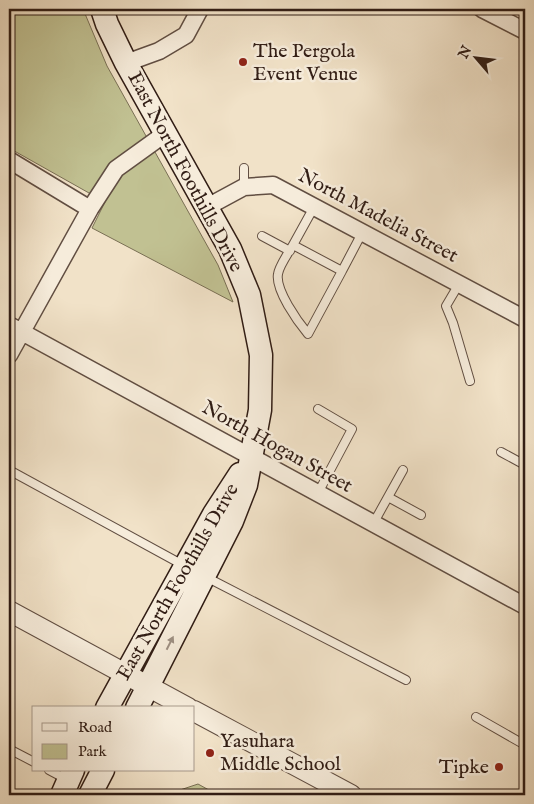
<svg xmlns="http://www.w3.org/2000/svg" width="534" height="804" font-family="'IM FELL English',serif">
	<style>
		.green { fill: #c1c192; stroke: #796f54 }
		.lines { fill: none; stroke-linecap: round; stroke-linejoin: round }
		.service-casing { stroke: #614e42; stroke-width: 10 }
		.minor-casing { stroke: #614e42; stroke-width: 19 }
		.tertiary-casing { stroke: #614e42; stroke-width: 22 }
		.secondary-casing { stroke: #311d15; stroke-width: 25 }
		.service { stroke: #f6ecdb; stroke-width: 8 }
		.minor { stroke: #f6ecdb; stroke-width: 16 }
		.tertiary { stroke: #f6ecdb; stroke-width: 20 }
		.secondary { stroke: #f6ecdb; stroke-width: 22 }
		.oneway { fill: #9d8f82 }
		.poi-dot { fill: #8f2418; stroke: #f6ecdb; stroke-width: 2 }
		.labels { text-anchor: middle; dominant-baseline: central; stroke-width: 5; stroke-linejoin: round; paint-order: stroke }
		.poi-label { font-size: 20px; fill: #311d15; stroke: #f6ecdb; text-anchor: start }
		.street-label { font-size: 20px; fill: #311d15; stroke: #f6ecdb }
	</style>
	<rect width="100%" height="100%" fill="#f1e2c8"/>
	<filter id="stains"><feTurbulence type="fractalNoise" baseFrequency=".004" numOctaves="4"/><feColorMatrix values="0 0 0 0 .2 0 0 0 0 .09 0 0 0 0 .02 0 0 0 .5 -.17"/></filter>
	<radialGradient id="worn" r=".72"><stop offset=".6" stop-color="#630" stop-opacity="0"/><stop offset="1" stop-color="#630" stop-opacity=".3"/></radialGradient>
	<path class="green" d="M9 9H83L107 66 218 265 233 302 92 228 105 202 9 148Z
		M198 784 218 795H177L180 790Z"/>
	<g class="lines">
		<g class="service-casing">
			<path id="service" d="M522 9 525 10
				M244 168V187
				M314 207 293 245 342 271 362 233
				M262 236 290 251
				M293 245C289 252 279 266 278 274 275 290 298 322 308 334L342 271
				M459 284 446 306 453 323 470 381
				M501 452 525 465
				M9 470 183 565
				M318 493 352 429 318 409
				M388 497 403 470
				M373 524 388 497 421 515
				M206 577 406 680
				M476 717 525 745
				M9 749 34 762
				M49 770 66 779"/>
		</g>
		<g class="minor-casing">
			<path id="minor" d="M482 9 525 31
				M126 63 159 51 186 35 200 9
				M9 160 90 209
				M207 207 244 187 273 185 525 319
				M9 325 525 606
				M9 355 90 209 116 169 166 133"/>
		</g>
		<g class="tertiary-casing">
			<path id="tertiary" d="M9 611 188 708
				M194 711 351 795"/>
		</g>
		<g class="secondary-casing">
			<path id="secondary" d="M102 9 107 24 126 63 230 249 249 295 261 355 260 410 246 485 232 521 137 708
				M107 708 214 514 240 474
				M62 795 73 770
				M90 795 103 770"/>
		</g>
		<use href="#service" class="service"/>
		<use href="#minor" class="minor"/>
		<use href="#tertiary" class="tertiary"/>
		<use href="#secondary" class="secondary"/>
	</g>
	<defs><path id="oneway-solid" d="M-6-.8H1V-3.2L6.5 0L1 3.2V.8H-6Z" transform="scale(1.25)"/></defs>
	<use class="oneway" href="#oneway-solid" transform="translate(170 643) rotate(-63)"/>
	<g class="poi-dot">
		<circle cx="243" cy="62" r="5"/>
		<circle cx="210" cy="753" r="5"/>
		<circle cx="499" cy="767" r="5"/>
	</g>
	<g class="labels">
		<g class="poi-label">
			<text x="253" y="51">The Pergola<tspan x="253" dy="23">Event Venue</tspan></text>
			<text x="220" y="741">Yasuhara<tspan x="220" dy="23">Middle School</tspan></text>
			<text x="489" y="767" text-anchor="end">Tipke</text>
		</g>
		<g class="street-label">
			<text transform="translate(185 172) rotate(62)">East North Foothills Drive</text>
			<text transform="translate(378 216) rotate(28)">North Madelia Street</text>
			<text transform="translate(277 447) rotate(29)">North Hogan Street</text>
			<text transform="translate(178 582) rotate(-60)">East North Foothills Drive</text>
		</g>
	</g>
	<rect width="534" height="804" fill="none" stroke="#f1e2c8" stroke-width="30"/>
	<rect x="10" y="10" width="514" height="784" fill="none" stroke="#311d15" stroke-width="2.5"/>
	<rect x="15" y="15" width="504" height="774" fill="none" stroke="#311d15"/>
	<rect x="32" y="706" width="162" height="65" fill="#f6ecdb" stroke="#a7998c"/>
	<rect x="42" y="723" width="25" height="8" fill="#f6ecdb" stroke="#a7998c"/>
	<text x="78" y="732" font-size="15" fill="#311d15">Road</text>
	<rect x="42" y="744" width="25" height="15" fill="#c1c192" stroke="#a7998c"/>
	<text x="78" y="756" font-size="15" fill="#311d15">Park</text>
	<g transform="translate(476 58) rotate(298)" stroke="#f6ecdb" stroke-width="4" paint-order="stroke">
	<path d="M0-4L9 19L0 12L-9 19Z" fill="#311d15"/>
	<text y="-8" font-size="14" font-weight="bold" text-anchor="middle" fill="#311d15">N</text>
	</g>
	<rect width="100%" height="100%" filter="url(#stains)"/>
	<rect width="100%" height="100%" fill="url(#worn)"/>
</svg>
